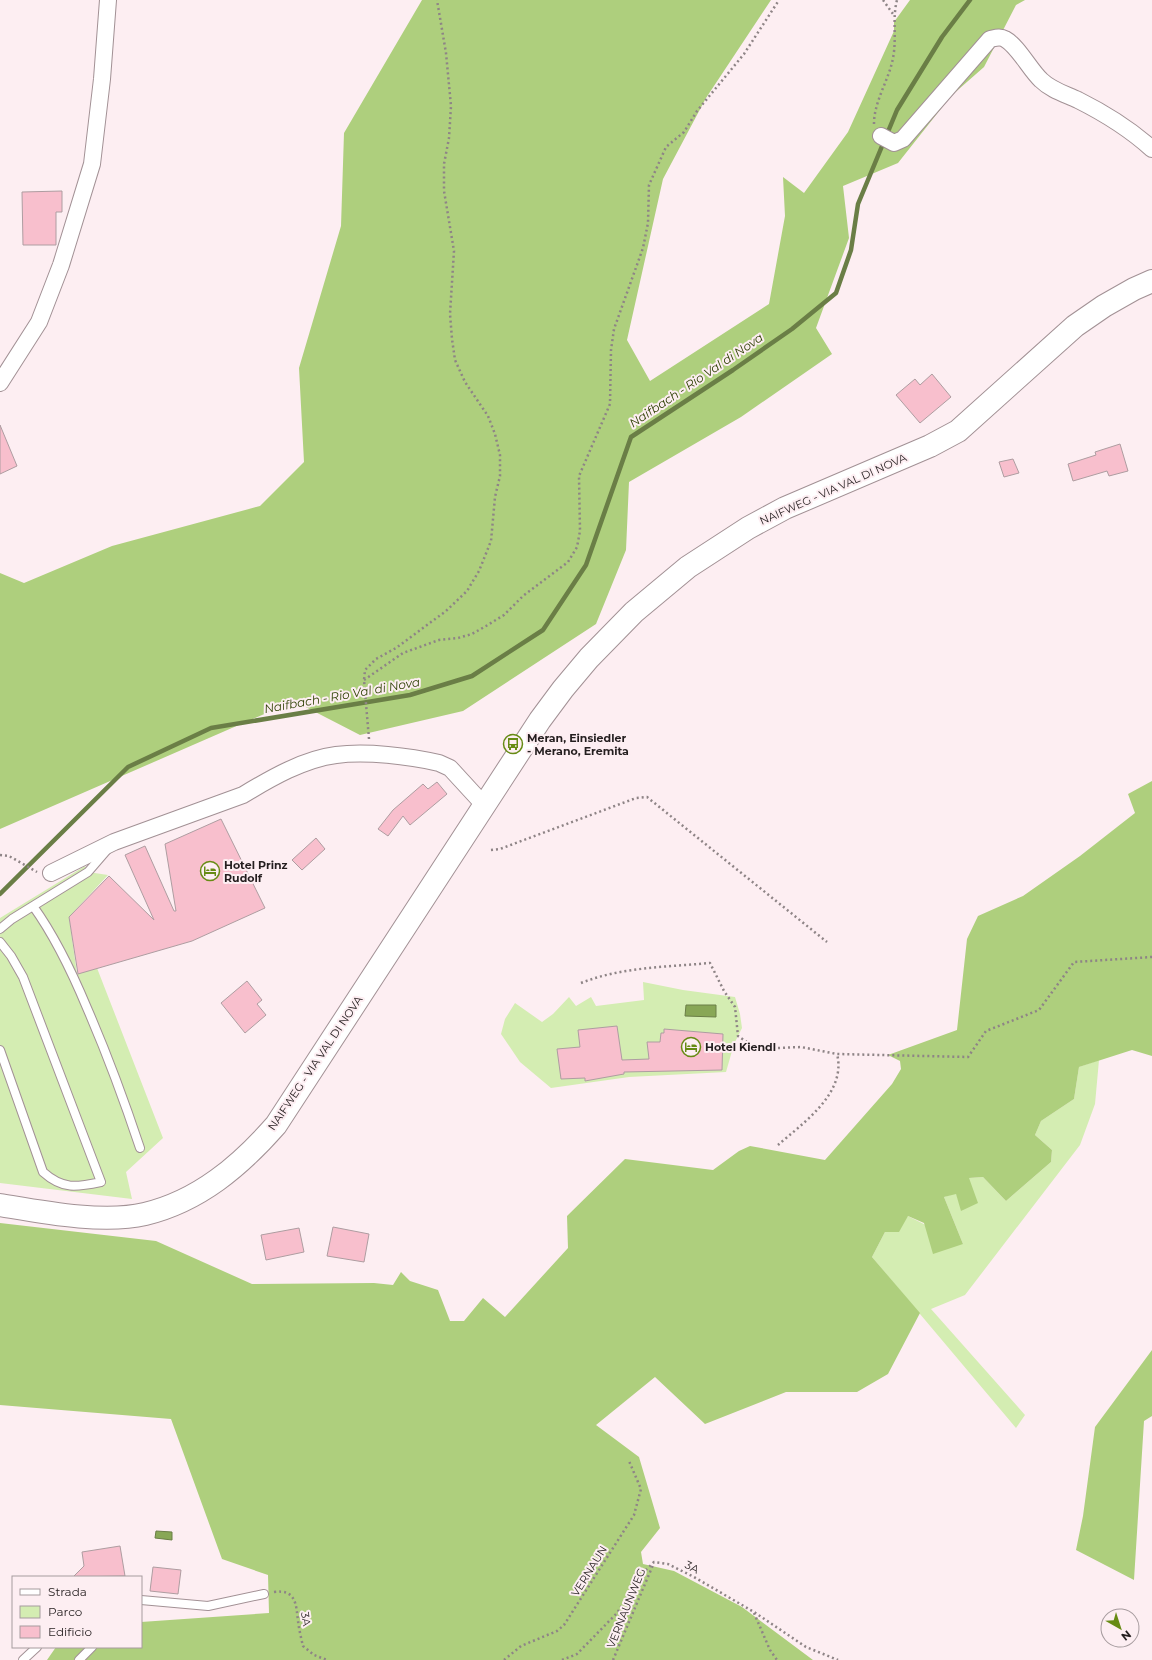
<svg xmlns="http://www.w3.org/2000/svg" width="1152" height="1660" font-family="Montserrat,sans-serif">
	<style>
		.green { fill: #d4edb2 }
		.forest { fill: #aecf7d }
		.water { fill: #88a756; stroke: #6a7e46 }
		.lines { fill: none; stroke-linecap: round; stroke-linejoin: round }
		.stream { stroke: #6a7e46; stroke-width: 4.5 }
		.building { fill: #f8bfcd; stroke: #ae9da1 }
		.lane-casing { stroke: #a29195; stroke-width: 10 }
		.street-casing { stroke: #a29195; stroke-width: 18 }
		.secondary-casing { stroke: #a29195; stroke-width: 24 }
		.path { stroke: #8e8486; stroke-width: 2.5; stroke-dasharray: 2 3; stroke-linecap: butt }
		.lane { stroke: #fff; stroke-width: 8 }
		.street { stroke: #fff; stroke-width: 16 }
		.secondary { stroke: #fff; stroke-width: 22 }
		.labels { text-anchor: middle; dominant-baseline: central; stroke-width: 4; stroke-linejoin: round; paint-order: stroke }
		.street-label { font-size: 11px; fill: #241e1f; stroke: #fdeef2 }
		.poi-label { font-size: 11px; font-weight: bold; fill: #241e1f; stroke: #fdeef2; text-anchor: start }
		.water-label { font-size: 12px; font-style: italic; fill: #2e4103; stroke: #fdeef2 }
	</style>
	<rect width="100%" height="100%" fill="#fdeef2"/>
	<path class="green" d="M85 866 88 872 108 875 69 917 77 974 97 968 163 1138 126 1172 132 1199 0 1183V918Z
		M643 982 683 990 735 997 740 1014 742 1028 734 1044 726 1072 629 1077 551 1088 520 1062 501 1034 505 1019 515 1003 542 1022 553 1014 569 997 576 1006 591 997 596 1006 644 1000Z
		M1099 1060 1095 1104 1080 1145 965 1295 931 1309 1025 1415 1016 1428 872 1257 885 1232 908 1216 963 1244 944 1197 956 1193 962 1211 969 1178 983 1177 1006 1201 1051 1162 1052 1150 1035 1135 1041 1121 1074 1099 1079 1067Z"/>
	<path class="forest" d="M422 0H771L706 98 663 179 627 340 650 381 769 304 785 216 783 177 804 193 848 132 894 31V22L910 0H1025L1016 5 984 67 951 96 898 163 843 186 849 238 816 328 832 354 741 417 629 482 626 550 596 624 463 711 360 735 294 701 0 829V573L24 583 112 546 260 506 304 462 299 368 341 226 344 133Z
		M1152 781V1056L1132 1050 1079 1067 1074 1099 1041 1121 1035 1135 1052 1150 1051 1162 1006 1201 983 1177 969 1178 978 1203 961 1211 956 1194 944 1197 963 1244 933 1254 924 1223 908 1216 899 1232H885L872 1257 920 1313 888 1374 857 1392H786L705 1424 655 1377 596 1425 639 1457 660 1528 641 1552 643 1564 674 1571 742 1607 813 1660H47L56 1647H141V1622L269 1613 268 1575 222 1559 171 1419 0 1405V1223L156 1241 252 1284 374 1283 393 1285 401 1272 410 1281 438 1290 450 1321H464L483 1298 505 1317 568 1248 567 1216 625 1159 713 1170 739 1151 750 1146 825 1160 892 1084 901 1069 900 1061 888 1055 957 1030 967 939 978 916 1023 896 1080 856 1135 813 1128 794Z
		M1152 1350V1416L1144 1421 1134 1580 1076 1550 1083 1516 1095 1427Z"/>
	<path class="water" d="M686 1005H716V1017L685 1016Z
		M156 1531 172 1532V1540L155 1538Z"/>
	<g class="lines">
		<path class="stream" d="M0 894 128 767 211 728 410 695 472 676 543 630 586 565 631 437 733 370 792 329 836 293 851 250 858 204 897 110 942 37 970 0"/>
	</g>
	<path class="building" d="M62 191V212H56V245H23L22 192Z
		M932 374 951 397 920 423 896 395 915 379 920 385Z
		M0 425 17 466 0 474Z
		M1120 444 1128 471 1109 476 1107 471 1073 481 1068 464 1096 455 1095 452Z
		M1013 459 1019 473 1004 477 999 462Z
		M437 782 447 794 410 825 403 816 388 836 378 829 393 810 423 784 428 789Z
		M221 819 265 908 192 941 78 974 69 917 109 876 154 920 125 855 145 846 174 911H176L165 844Z
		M316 838 325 849 302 870 292 860Z
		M247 981 262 1000 257 1004 266 1015 245 1033 221 1003Z
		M617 1026 622 1060 649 1059 647 1042H660L661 1033H664V1029L723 1034 722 1070 624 1072V1074L585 1081V1078L561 1079 557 1049 580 1047 578 1030Z
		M333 1227 369 1234 364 1262 327 1256Z
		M299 1228 304 1252 266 1260 261 1235Z
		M120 1546 125 1576 73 1577 84 1566 82 1552Z
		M153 1567 181 1570 178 1594 150 1591Z"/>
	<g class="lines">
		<g class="lane-casing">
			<path id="lane" d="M33 906C56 938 72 972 87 1008 107 1054 124 1100 140 1148
				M0 929 12 919 88 872 107 850
				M0 942 11 956 23 977 101 1182C77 1187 63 1190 43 1172L0 1050
				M141 1600 208 1606 264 1594
				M23 1660 37 1647
				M79 1660 92 1647"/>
		</g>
		<g class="street-casing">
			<path id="street" d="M881 136 894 143 903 139 990 39C995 38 1000 36 1005 39 1018 46 1030 70 1041 80 1051 90 1065 94 1078 100 1104 113 1131 130 1152 149
				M0 383 39 322 61 265 92 164 102 79 108 0
				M51 873 114 842 243 795C271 778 304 759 336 755 366 751 409 756 439 763L450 768 484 805"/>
		</g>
		<g class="secondary-casing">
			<path id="secondary" d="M0 1205C42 1212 103 1224 145 1214 199 1201 240 1166 276 1125L540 720 563 689 589 658 634 612 688 567 748 528 785 508 930 446 958 431 1075 326 1104 306 1134 289 1152 281"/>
		</g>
		<path class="path" d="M883 0 893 14
			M874 124C874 101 889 80 893 58 897 38 892 19 897 0
			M364 680 403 653 439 640 458 638 472 634 486 626 504 615 523 596 568 562 577 547 580 531 579 476 610 404 611 350 614 329 643 248 648 223 649 185 666 147 684 132 697 111 744 54 779 0
			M369 739 364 680 365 670 376 659 396 648 446 611 467 591 479 571 491 541 495 497 500 476V455L495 434 488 416 465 382 455 360 452 339 450 314 454 251 444 191V164L449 138 451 106 446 53 437 0
			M491 850 500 849 636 798 647 797 827 942
			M0 855 9 856 37 872
			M581 983C621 967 667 967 710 963L724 991 735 1007 738 1036 757 1049 801 1047 837 1054 968 1057 986 1031 1039 1010 1074 962 1152 957
			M778 1145C803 1123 847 1093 837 1054
			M274 1592C296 1589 296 1604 298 1621 299 1629 301 1638 303 1646L314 1655 327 1660
			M754 1613 770 1650 777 1660
			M504 1660 521 1646 557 1631 564 1625 634 1515 641 1489 629 1461
			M562 1660 577 1654 617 1613 645 1571 654 1562 668 1564 694 1577 754 1612 806 1647 838 1660
			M613 1660 653 1565"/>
		<use href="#lane" class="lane"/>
		<use href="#street" class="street"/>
		<use href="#secondary" class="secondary"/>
	</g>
	<defs>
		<g id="bus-ring" transform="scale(1)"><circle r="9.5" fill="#fdeef2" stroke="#678b14" stroke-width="1.5"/><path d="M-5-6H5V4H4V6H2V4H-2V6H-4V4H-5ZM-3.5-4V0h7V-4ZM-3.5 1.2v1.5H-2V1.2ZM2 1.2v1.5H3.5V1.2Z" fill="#678b14"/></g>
		<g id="hotel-ring" transform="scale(1)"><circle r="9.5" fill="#fdeef2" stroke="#678b14" stroke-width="1.5"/><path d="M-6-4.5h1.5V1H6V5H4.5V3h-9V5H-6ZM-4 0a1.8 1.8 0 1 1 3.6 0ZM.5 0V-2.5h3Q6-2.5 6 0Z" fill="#678b14"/></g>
	</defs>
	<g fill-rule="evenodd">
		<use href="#bus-ring" x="513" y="744"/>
		<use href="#hotel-ring" x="210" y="871"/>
		<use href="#hotel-ring" x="691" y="1047"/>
	</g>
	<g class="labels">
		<g class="street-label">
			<text transform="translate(833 489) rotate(-24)">NAIFWEG - VIA VAL DI NOVA</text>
			<text transform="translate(315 1063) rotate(-56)">NAIFWEG - VIA VAL DI NOVA</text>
			<text transform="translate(692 1567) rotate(27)">3A</text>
			<text transform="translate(589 1571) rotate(-58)">VERNAUN</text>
			<text transform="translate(626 1608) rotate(-68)">VERNAUNWEG</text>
			<text transform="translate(306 1619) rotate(82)">3A</text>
		</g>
		<g class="poi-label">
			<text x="527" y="738">Meran, Einsiedler<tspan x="527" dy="13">- Merano, Eremita</tspan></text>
			<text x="224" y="865">Hotel Prinz<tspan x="224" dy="13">Rudolf</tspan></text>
			<text x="705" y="1047">Hotel Kiendl</text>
		</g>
		<g class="water-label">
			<text transform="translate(696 380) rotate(-34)">Naifbach - Rio Val di Nova</text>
			<text transform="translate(342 695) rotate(-10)">Naifbach - Rio Val di Nova</text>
		</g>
	</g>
	<rect x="12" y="1576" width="130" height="72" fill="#fdeef2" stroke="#a69b9e"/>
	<rect x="20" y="1589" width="20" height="6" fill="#ffffff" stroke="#a69b9e"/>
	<text x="48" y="1596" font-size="12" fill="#241e1f">Strada</text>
	<rect x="20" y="1606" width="20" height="12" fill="#d4edb2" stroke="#a69b9e"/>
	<text x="48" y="1616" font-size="12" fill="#241e1f">Parco</text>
	<rect x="20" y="1626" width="20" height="12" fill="#f8bfcd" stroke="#a69b9e"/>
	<text x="48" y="1636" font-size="12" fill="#241e1f">Edificio</text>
	<g transform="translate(1120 1628) rotate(141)"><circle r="19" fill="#fdeef2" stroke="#a69b9e"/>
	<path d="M0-3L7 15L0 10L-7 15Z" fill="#678b14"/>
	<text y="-6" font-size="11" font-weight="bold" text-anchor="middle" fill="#241e1f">N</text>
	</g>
</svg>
